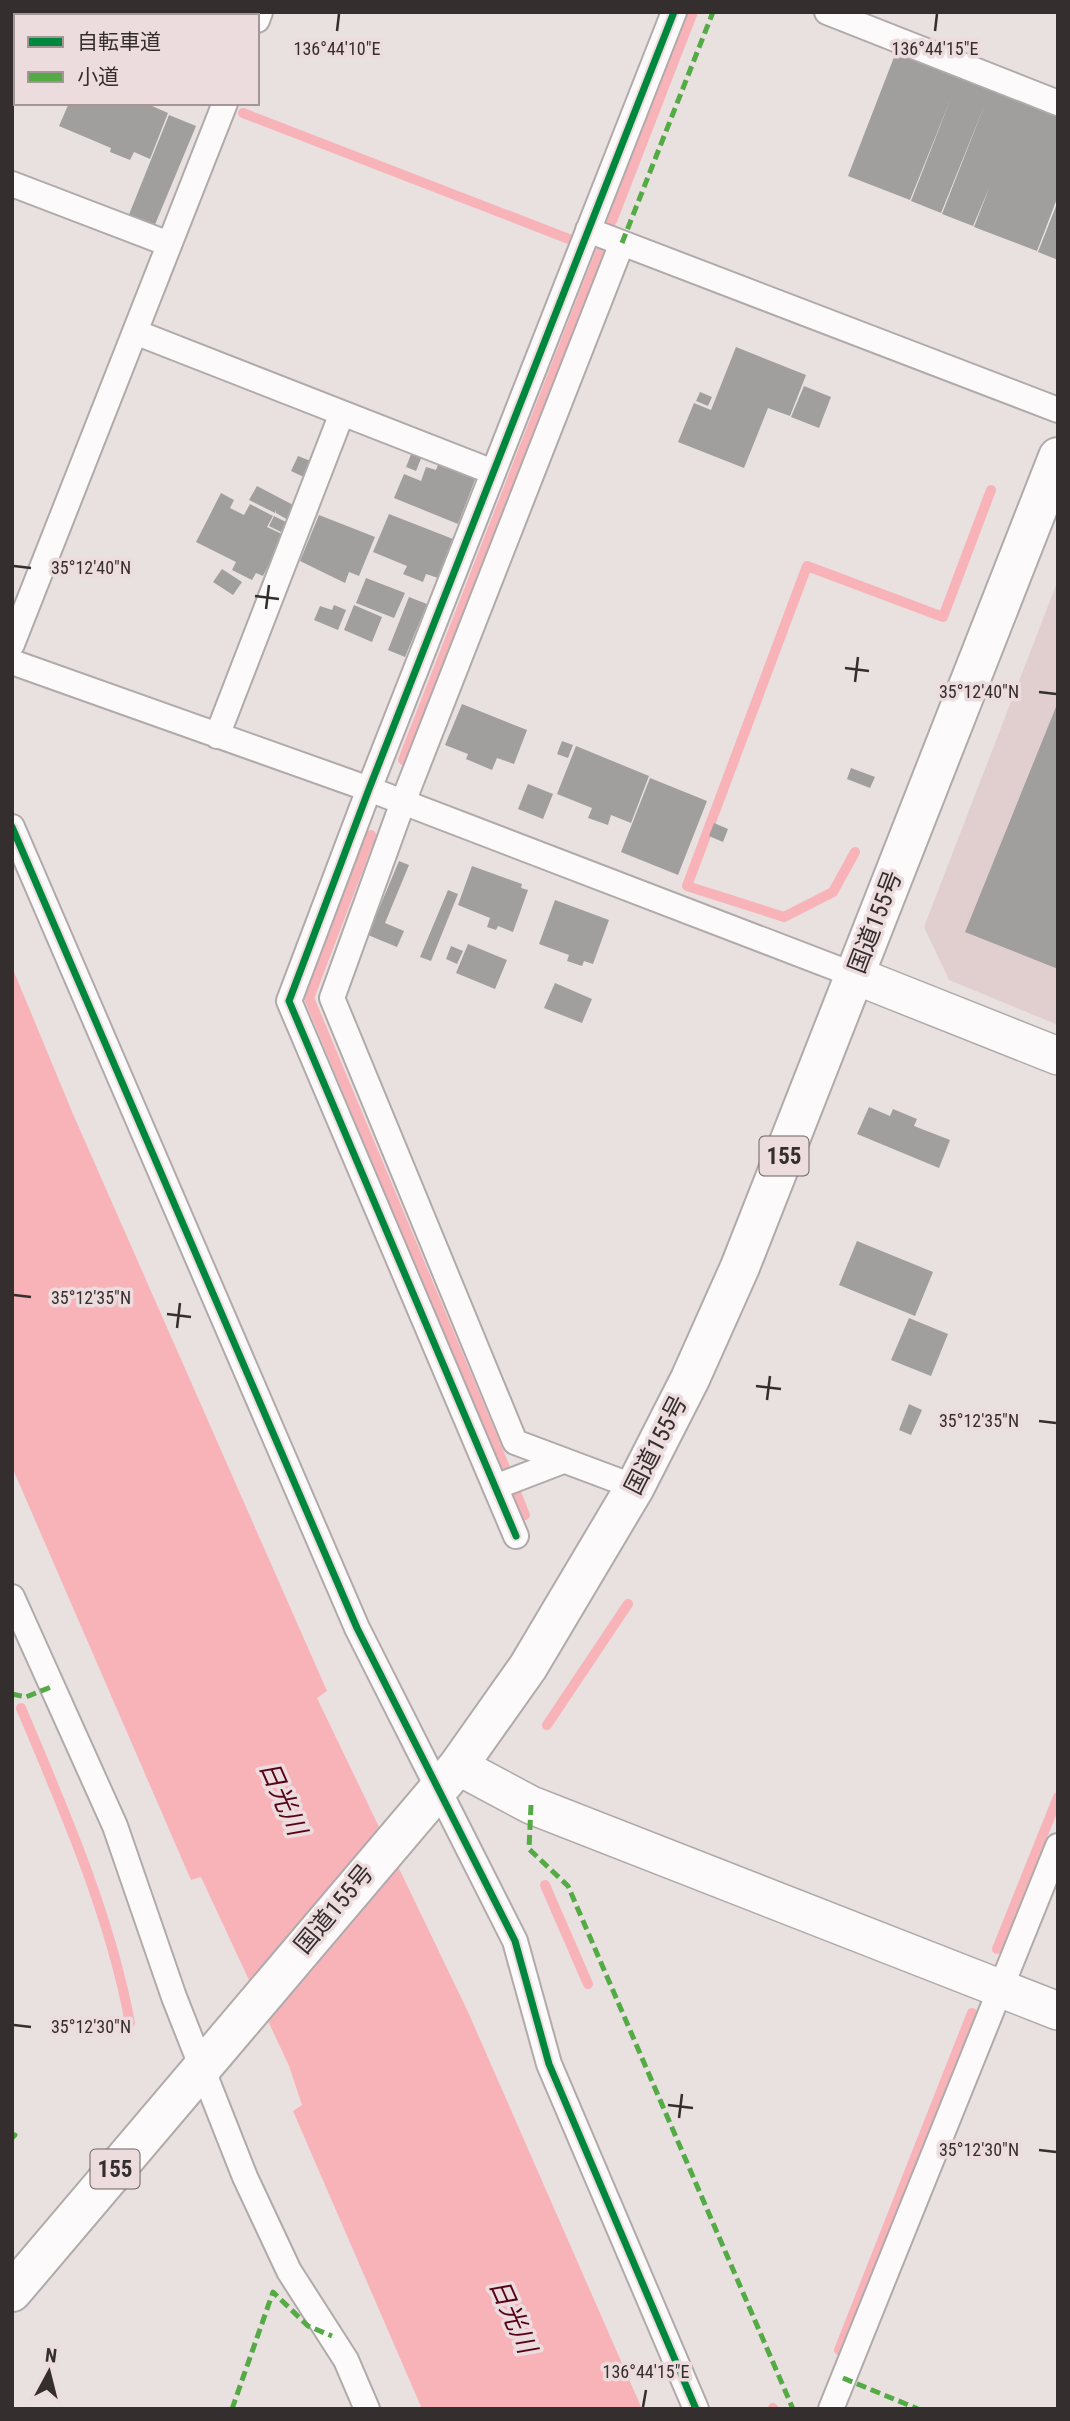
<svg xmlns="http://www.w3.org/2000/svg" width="1070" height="2421" font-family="'Roboto Condensed','Noto Sans JP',sans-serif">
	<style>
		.built { fill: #e1cfd0 }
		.water { fill: #f8b3b9 }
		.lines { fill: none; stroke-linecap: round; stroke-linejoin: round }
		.stream { stroke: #f8b3b9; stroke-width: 10 }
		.building { fill: #a09f9e }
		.street-casing { stroke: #b1aaaa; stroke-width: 28 }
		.secondary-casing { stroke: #b1aaaa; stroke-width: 40 }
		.highway-casing { stroke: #b1aaaa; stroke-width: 42 }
		.street { stroke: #fcfafa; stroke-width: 24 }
		.secondary { stroke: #fcfafa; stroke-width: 37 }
		.highway { stroke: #fcfafa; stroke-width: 38 }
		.quiet { stroke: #54ab45; stroke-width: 5; stroke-dasharray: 10 5; stroke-linecap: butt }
		.cycleway-casing { stroke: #eddcdd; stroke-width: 11 }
		.cycleway { stroke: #00873e; stroke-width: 7 }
		.ticks { fill: none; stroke: #352e2f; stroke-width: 2.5 }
		.labels { text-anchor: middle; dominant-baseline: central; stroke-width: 7; stroke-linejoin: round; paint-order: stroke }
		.shield { fill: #eddcdd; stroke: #6c6263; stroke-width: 2 }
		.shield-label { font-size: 23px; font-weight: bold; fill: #352e2f }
		.street-label { font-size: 24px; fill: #352e2f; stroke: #eddcdd }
		.water-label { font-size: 26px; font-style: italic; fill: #560219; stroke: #eddcdd }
		.ticks-label { font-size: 18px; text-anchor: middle; fill: #352e2f; stroke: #eddcdd; stroke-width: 7; stroke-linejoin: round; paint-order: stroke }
	</style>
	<rect width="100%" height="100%" fill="#e9e0e0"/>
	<path class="built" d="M1058 580V1025L949 980 924 927Z"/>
	<path class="water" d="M12 967 73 1114 327 1691 317 1698 468 2012 642 2409H422L293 2111 302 2105 289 2066 201 1877 191 1880 12 1467Z"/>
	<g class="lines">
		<path class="stream" d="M12 24 16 26
			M243 113 574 241
			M612 221 693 12
			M403 760 602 248
			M371 835 309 998 506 1470
			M855 852 833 892 784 917 687 886 807 566 943 617 991 490
			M515 1490 525 1515
			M21 1708C64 1810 110 1915 130 2023
			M547 1725 628 1604
			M545 1885 588 1984
			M997 1949 1058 1797
			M839 2350 972 2013
			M773 2408V2409"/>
	</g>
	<path class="building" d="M896 52 1058 117V196L1037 251 974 227 990 186 973 226 942 214 985 104 941 213 911 201 951 98 910 200 848 176Z
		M69 103H153L152 106 168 113 150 159 134 152 130 160 110 152 111 148 59 126Z
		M169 115 196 126 154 227 128 217Z
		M1058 201V260L1038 252Z
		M736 347 806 375 790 416 768 408 744 468 678 442 694 403 711 410Z
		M804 386 831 397 819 428 791 417Z
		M700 392 712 397 708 406 696 401Z
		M412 452 422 456 416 471 406 467Z
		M298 456 313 462 306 478 291 471Z
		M439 462 476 477 458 524 394 498 404 474 421 481 426 467 436 470Z
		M257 486 295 506 288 520 276 513V510L275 513 249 500Z
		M221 493 234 500 230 508 244 515 250 504 273 516 267 527 284 535 263 576 256 573 252 580 232 570 236 562 196 542Z
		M389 514 453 539 438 578 426 574 423 582 403 574 407 566 373 552Z
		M319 515 375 537 359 576 349 572 345 583 300 561Z
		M274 516 286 522 281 532 269 526Z
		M222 569 242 582 233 595 213 582Z
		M366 578 405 593 394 618 356 603Z
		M409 597 427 604 405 657 388 650Z
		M334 605 346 610 338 630 314 620 320 606 332 610Z
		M354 605 382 617 372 642 344 630Z
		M1058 702V969L965 932Z
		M462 704 527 730 514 764 497 758 492 770 466 759 468 754 445 745Z
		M562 741 573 745 568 758 557 754Z
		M576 746 649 776 631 823 611 815 608 825 588 818 592 808 557 794Z
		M851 768 875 777 870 788 847 779Z
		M650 778 707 801 678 875 621 852Z
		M528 784 553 794 543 819 518 809Z
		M714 823 728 829 723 842 709 836Z
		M399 861 409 865 385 923 404 931 397 947 368 935Z
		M472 866 522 884 521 888 528 890 513 932 498 926 496 930 487 927 490 918 458 905Z
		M448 890 458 894 431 961 420 957Z
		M555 900 609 920 593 964 584 961 582 966 567 961 569 955 539 944Z
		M468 944 507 960 495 989 456 973Z
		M451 946 463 951 457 964 446 959Z
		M555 983 592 999 582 1023 544 1008Z
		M869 1107 890 1116 893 1109 917 1119 914 1126 950 1140 939 1168 857 1134Z
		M857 1241 933 1272 915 1316 839 1285Z
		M909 1318 948 1334 931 1376 891 1360Z
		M909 1404 922 1410 911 1435 899 1430Z"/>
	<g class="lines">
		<g class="street-casing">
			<path id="street" d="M827 12 1058 103
				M257 20 260 12
				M12 184 169 244
				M588 230 1058 410
				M622 243 403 802 332 998 515 1442 635 1487
				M135 332 493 472
				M12 644 225 103
				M12 662 369 789 854 975
				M217 736 342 413
				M12 827 357 1628 515 1941 549 2064 696 2409
				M495 1487 563 1461
				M516 1536 289 1001 369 789 674 12
				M12 1597 115 1826 174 1997 245 2177 289 2271 346 2360 367 2409
				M831 2409 1058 1846"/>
		</g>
		<g class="secondary-casing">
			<path id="secondary" d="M854 975 1058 1056
				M458 1766 531 1805 1058 2011"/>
		</g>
		<g class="highway-casing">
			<path id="highway" d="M12 2292 458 1766 528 1667 635 1487 690 1379 740 1267 1058 457"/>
		</g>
		<use href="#street" class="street"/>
		<use href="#secondary" class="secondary"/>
		<use href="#highway" class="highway"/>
		<path class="quiet" d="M622 243 713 12
			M12 1694 26 1697 51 1687
			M531 1805 529 1849 568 1886 793 2409
			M12 2134 15 2135 12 2138
			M843 2378 918 2409
			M232 2409 273 2292 308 2326 332 2336"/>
		<g class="cycleway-casing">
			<path id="cycleway" d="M12 827 357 1628 515 1941 549 2064 696 2409
				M516 1536 289 1001 369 789 674 12"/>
		</g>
		<use href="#cycleway" class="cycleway"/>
	</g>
	<path class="ticks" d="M337 31 339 14M935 31 937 14M14 566 31 568M255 596 279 599M266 609 269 585M845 668 869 671M855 682 858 657M1039 692 1056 694M14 1295 31 1297M167 1314 191 1317M177 1328 180 1303M756 1386 781 1389M767 1400 770 1376M1039 1421 1056 1423M14 2025 31 2027M668 2105 693 2108M679 2118 682 2094M1039 2150 1056 2152M643 2407 646 2390"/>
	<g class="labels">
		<g class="shield">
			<rect x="759.5" y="1136.5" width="49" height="39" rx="5"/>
			<rect x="90.5" y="2149.5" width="49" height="39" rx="5"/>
		</g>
		<g class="shield-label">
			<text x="784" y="1156">155</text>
			<text x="115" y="2169">155</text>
		</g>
		<g class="street-label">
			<text transform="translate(875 922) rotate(-69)">国道155号</text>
			<text transform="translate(656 1445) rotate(-63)">国道155号</text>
			<text transform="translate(334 1909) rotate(-50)">国道155号</text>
		</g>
		<g class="water-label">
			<text transform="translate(283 1798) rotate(66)">日光川</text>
			<text transform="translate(513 2316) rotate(66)">日光川</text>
		</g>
	</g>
	<g class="ticks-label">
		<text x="337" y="55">136°44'10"E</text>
		<text x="935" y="55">136°44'15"E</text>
		<text x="91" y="574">35°12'40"N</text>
		<text x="979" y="698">35°12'40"N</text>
		<text x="91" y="1304">35°12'35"N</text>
		<text x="979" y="1427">35°12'35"N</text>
		<text x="91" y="2033">35°12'30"N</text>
		<text x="979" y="2156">35°12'30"N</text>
		<text x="646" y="2378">136°44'15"E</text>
	</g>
	<rect width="1070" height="2421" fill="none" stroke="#352e2f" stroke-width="28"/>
	<rect x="14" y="14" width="245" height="91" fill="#eddcdd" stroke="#a39697" stroke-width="2"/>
	<rect x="28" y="37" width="35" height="10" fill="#00873e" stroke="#a39697" stroke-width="2"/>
	<text x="77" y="49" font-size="21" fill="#352e2f">自転車道</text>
	<rect x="28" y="72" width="35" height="10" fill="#54ab45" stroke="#a39697" stroke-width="2"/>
	<text x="77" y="84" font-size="21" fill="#352e2f">小道</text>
	<g transform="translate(49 2372) rotate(7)" stroke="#eddcdd" stroke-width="5" paint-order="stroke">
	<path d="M0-5L12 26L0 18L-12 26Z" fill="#352e2f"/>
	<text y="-10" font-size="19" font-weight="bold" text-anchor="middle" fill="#352e2f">N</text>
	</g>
</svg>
